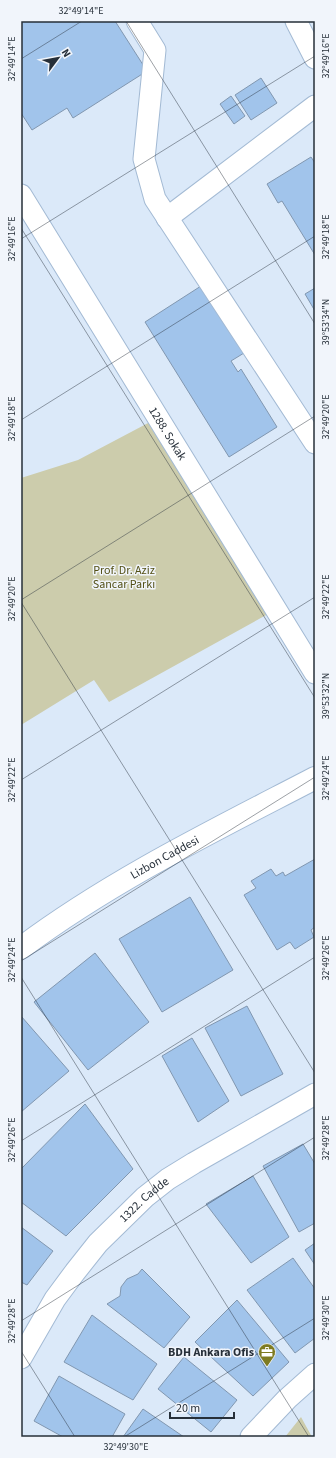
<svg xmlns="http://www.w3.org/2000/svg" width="336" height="1458" font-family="'Source Sans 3',sans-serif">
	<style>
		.green { fill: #ccccac }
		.building { fill: #a1c4eb; stroke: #8197b0 }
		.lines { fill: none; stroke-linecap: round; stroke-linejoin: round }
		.minor-casing { stroke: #a3bad4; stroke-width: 23 }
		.major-casing { stroke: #a3bad4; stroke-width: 24 }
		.minor { stroke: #fff; stroke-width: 21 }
		.major { stroke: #fff; stroke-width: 22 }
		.ticks { fill: none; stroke: #262f39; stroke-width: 1; stroke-opacity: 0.45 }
		.labels { text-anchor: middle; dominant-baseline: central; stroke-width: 3; stroke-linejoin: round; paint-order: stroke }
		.street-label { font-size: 12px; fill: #262f39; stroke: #f1f5fb }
		.park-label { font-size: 12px; fill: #535016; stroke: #f1f5fb }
		.poi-label { font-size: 12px; font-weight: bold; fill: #262f39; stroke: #f1f5fb; text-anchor: end }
		.neatline { fill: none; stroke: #262f39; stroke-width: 1.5 }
		.ticks-label { font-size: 10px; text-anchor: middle; fill: #262f39 }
	</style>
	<rect width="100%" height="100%" fill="#dbe9f9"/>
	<path class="green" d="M150 422 268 614 109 702 94 680 21 725V478L78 460Z
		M301 1417 312 1437H285Z"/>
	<path class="building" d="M21 21H115L147 71 73 118 67 108 32 130 21 113Z
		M261 78 277 103 251 120 235 95Z
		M231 96 245 116 234 124 220 104Z
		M311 157 315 163V255L282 201 278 203 267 184Z
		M201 286 244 353 231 361 238 372 241 369 277 427 229 457 145 322Z
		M315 288V311L305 294Z
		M315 859V927L311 930 314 937 295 949 290 942 277 950 244 895 256 888 251 881 271 869 276 876 283 872 285 876Z
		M190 897 233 970 162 1012 119 939Z
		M95 953 149 1022 88 1070 34 1002Z
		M247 1006 283 1074 241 1096 205 1028Z
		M21 1016 69 1071 21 1112Z
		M192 1038 229 1101 198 1122 162 1056Z
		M85 1104 133 1169 66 1236 21 1202V1169Z
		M303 1144 315 1164V1223L299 1232 263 1166Z
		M253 1176 289 1237 251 1263 206 1204Z
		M21 1227 53 1251 27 1285 21 1282Z
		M315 1243V1265L305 1250Z
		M293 1258 315 1289V1338L295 1353 247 1290Z
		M142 1269 190 1317 164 1348 107 1304 120 1296 121 1287 127 1279 138 1274Z
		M237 1300 289 1362 253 1396 195 1342Z
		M92 1315 157 1364 133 1400 64 1362Z
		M184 1357 237 1400 211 1432 158 1389Z
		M59 1376 125 1414 112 1437H63L34 1421Z
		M143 1409 184 1437H123Z"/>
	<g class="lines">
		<g class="minor-casing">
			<g id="minor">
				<path d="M137 21 155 50 144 159 155 199 315 443"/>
				<path d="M296 21 315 58"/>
				<path id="s1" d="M21 195 315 673"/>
				<path d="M167 218 315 106"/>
				<path id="s2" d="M21 1358 55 1299 75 1272 98 1243 145 1197 168 1179 194 1163 315 1094"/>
				<path d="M251 1437 287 1399 315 1374"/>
			</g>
		</g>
		<g class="major-casing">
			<g id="major">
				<path id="s3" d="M21 948C112 880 215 830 315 778"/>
			</g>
		</g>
		<use href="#minor" class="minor"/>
		<use href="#major" class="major"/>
	</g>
	<path class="ticks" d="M126 21 315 324M21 59 82 21M21 228 315 698M21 239 315 56M21 420 315 236M21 600 315 416M21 602 315 1073M21 780 315 597M21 961 315 777M21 977 309 1437M21 1141 315 957M21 1321 315 1137M21 1351 75 1437M124 1437 315 1318"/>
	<defs>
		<g id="office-pin" transform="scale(0.9)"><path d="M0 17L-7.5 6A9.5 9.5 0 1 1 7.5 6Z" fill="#7e7b21" stroke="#f1f5fb"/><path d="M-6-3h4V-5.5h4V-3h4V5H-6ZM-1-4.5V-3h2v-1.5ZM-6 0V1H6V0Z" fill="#fff"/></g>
	</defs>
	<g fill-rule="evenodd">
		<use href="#office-pin" x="267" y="1352"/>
	</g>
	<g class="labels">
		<g class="street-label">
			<text stroke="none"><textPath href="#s1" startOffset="280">1288. Sokak</textPath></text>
			<text stroke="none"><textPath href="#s3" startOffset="170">Lizbon Caddesi</textPath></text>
			<text stroke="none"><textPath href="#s2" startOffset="202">1322. Cadde</textPath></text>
		</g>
		<g class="park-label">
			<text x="124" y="570">Prof. Dr. Aziz<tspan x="124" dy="14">Sancar Parkı</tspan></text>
		</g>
		<g class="poi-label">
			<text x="254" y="1352">BDH Ankara Ofis</text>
		</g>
	</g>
	<rect width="336" height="1458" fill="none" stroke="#f1f5fb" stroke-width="44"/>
	<g transform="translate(58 58) rotate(58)" stroke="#f1f5fb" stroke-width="3" paint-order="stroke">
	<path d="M0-3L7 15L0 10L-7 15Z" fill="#262f39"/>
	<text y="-6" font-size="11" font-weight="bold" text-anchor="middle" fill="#262f39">N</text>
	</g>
	<path d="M170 1412v6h64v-6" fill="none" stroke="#262f39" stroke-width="2"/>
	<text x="176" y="1412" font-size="12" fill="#262f39" stroke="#f1f5fb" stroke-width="3" paint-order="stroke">20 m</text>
	<rect x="22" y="22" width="292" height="1414" class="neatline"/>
	<g class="ticks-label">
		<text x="81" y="14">32°49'14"E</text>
		<text transform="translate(325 56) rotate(-90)" y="4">32°49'16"E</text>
		<text transform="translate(11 59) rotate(-90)" y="4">32°49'14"E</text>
		<text transform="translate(325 237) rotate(-90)" y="4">32°49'18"E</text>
		<text transform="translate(11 239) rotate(-90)" y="4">32°49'16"E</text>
		<text transform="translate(325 322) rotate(-90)" y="4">39°53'34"N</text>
		<text transform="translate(325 417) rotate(-90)" y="4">32°49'20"E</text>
		<text transform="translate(11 419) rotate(-90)" y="4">32°49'18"E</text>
		<text transform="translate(325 597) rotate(-90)" y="4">32°49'22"E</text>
		<text transform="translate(11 599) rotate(-90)" y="4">32°49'20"E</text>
		<text transform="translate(325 696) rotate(-90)" y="4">39°53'32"N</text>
		<text transform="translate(325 778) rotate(-90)" y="4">32°49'24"E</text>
		<text transform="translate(11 780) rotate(-90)" y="4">32°49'22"E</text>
		<text transform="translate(325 958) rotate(-90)" y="4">32°49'26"E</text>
		<text transform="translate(11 960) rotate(-90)" y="4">32°49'24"E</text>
		<text transform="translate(325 1138) rotate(-90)" y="4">32°49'28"E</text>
		<text transform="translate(11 1140) rotate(-90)" y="4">32°49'26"E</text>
		<text transform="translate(325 1318) rotate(-90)" y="4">32°49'30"E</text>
		<text transform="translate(11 1321) rotate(-90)" y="4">32°49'28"E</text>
		<text x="126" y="1450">32°49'30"E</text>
	</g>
</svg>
